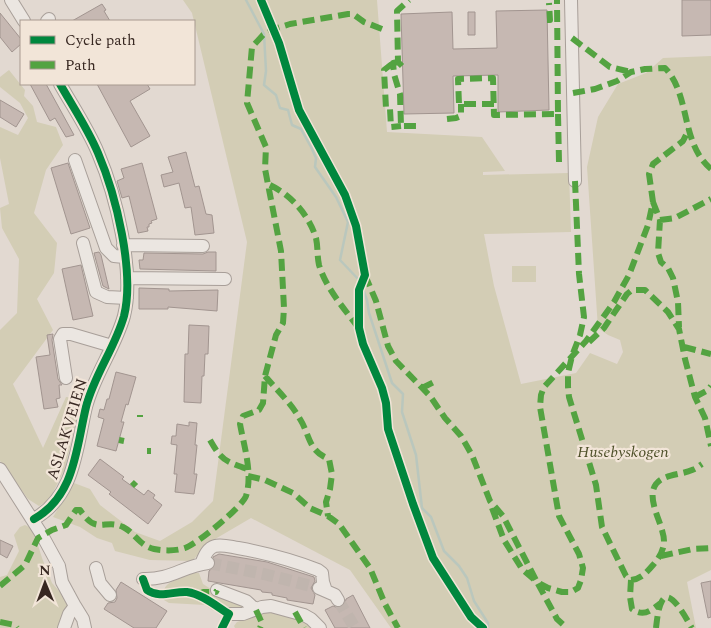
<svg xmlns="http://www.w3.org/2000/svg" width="711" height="628" font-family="Spectral,serif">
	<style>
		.green { fill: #d3cdb5 }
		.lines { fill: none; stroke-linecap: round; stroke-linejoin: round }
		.stream { stroke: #bac7bd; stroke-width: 2.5 }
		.building { fill: #c6b8b2; stroke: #a29590 }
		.minor-tunnel { stroke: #c0b5ae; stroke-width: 12; stroke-dasharray: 12 6; stroke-linecap: butt }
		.minor-casing { stroke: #a89f99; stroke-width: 14 }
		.minor { stroke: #ebe6e1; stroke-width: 12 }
		.quiet { stroke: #53a341; stroke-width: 6; stroke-dasharray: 12 6; stroke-linecap: butt }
		.cycleway-casing { stroke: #f2e5d8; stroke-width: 11 }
		.cycleway { stroke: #00873e; stroke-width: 8 }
		.labels { text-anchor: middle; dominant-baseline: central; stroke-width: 4.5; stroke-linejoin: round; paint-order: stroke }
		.street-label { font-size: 16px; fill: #372721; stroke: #f2e5d8 }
		.park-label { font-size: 16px; font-style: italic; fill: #4f512a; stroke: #f2e5d8 }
	</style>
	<rect width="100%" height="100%" fill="#e2d9d1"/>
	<path class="green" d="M183 0H377L387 132 482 137 505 171 483 172V175L569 173 571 232 484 234 494 286 521 384 576 373 590 353 617 364 623 352 620 340 608 335 598 328 587 167 598 117 618 84 646 73 663 58 711 56V570L687 582 696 628H391L350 570 251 518 210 542 192 561 150 560 115 551 112 543 97 538 80 527 53 517 74 483 90 489 100 505 135 532 160 541 192 522 213 501 247 242 192 13Z
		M9 70 25 90 24 96 33 106 37 122 56 127 63 145 46 170 34 213 57 243 54 273 37 299 53 330 13 384 43 448 66 397 81 398 65 469 49 500 39 506 28 499 0 461V330L17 313 19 259 2 228 0 208 9 204 0 158V127L18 135 28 118 20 103 0 87V77Z
		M512 266H536V282H512Z
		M25 525 33 529 42 558 52 583 68 601 67 610 61 628H0V577L7 575 19 551 14 535 20 527Z
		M191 573H199L203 584 233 603 249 608 227 615 212 610 205 605 169 603 164 600C160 580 177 582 191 573Z
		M272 609 301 617 315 628H235L234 626 237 622Z"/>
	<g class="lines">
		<path class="stream" d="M246 0 264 34 266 71 264 85 276 95 280 108 288 110 292 125 301 129 311 147 316 158 315 167 336 197 348 222 340 260 360 281 367 300 369 313 392 383 403 394 402 412 416 455 422 508 431 517 444 551 459 566 467 578 474 601 488 623V628"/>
	</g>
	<path class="building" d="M682 0H711V35L682 36Z
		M102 4 106 10 104 11 110 21H72Z
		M547 10 549 110 498 112V75L453 76 454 113 404 114 401 14 452 12 453 49 497 48 496 11Z
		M468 12H475V35H468Z
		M0 13 21 39V44L12 52 0 37Z
		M30 84H46L74 135 66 137 55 118 50 121Z
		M97 84H147L150 89 130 101 150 136 131 147Z
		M0 100 24 114 16 127 0 117Z
		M186 152 195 187 199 186 206 214 212 215 214 233 195 235 191 207 185 208 179 183 164 187 161 175 173 172 168 157Z
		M68 163 90 228 71 234 51 168Z
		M142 163 157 219 151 221 152 223 149 224V227H147L148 231 138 233 129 196 122 198 117 181 124 178 121 169Z
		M99 252 101 255 109 289 103 286 94 253Z
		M208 252H216V271L140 269 139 260H143L144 253 203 254Z
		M81 265 93 316 73 320 62 269Z
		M139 288 169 289V291L218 290 217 311 168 307V309H139Z
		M189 325 209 326 208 354H205L204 376H202L201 403 184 402 185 354H188Z
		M53 334 52 340 58 379 62 385H59L60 398 56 399 58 407 44 409 36 357 50 355 47 335Z
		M116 372 136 377 128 405 126 404 121 422H124L116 451 97 446 104 419 98 417 100 409 104 410 107 399H109Z
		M189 422 197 423 195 445H197L194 474H197L194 494 175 492 177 474H174L177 445 171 444 172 436H176L177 424 189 426Z
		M100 459 124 477 122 479 144 495 148 490 155 495 153 498 162 505 148 524 109 494 111 492 88 475Z
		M0 540 13 546 7 558 0 554Z
		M219 554 267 562 314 577 315 581 311 588 315 595 313 604 287 600V598L272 595V593L262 592 261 590 208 581 209 571 216 565V561L213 557Z
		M711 581V617L708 618 701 583Z
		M121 582 167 611 156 628H134L104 609 108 603 115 602 117 598 116 590Z
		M353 595 370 628H335L325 610 333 606 338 608 342 607 345 603 346 599Z"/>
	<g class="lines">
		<path class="minor-tunnel" d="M209 563 264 574 319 588
			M338 600 355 628"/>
		<g class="minor-casing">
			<path id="minor" d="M11 0 24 21
				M571 0 575 181
				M47 21 49 19
				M75 160 106 248 114 256 124 257
				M83 243 96 292 107 297 127 298
				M123 245 203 246
				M127 278 225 279
				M66 378 60 339 63 334H71L112 346
				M0 469 42 535 59 566 62 582 75 606 69 614 64 628
				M34 519C75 496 76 449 86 407 94 375 115 348 124 316 135 272 116 195 98 153 88 129 73 107 60 84
				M201 564C204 557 207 548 215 546 222 544 231 547 238 548 266 553 292 560 318 570L322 573 323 582 326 591
				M96 568 100 583 110 595
				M143 579C171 580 183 566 208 563
				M319 588 335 595 338 600
				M217 590 246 601 256 610
				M75 606 83 619 85 628
				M229 614H243L262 607 271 606 304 615 311 619 320 628"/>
		</g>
		<use href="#minor" class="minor"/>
		<path class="quiet" d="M547 20H550L549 3
			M572 38 610 67 631 72
			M398 62 393 63 394 74 400 94 401 126H418
			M393 63 384 70 386 108 390 109 391 127 401 126
			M402 66 398 62 397 11 409 0
			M573 93 595 89 617 81 631 72 645 69 665 68C691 95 680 143 711 169
			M494 104H459L458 79 493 78 494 115 558 114 557 0
			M558 114 559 162
			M447 119 456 118 461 116V104
			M575 181 579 274 584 317 580 335 572 356 568 373V387L569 397 596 485 602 527 626 576 631 580C641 579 647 572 653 565 659 558 664 550 664 541 664 525 645 499 656 484 664 474 681 475 692 470 696 469 699 466 702 464
			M270 185C291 195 309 215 316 238 318 247 317 256 319 265 326 288 343 307 357 326
			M653 202 660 220 658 253 661 262 668 268 673 278 678 302 679 327
			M660 220 675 218 711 199
			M365 275 376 301 388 346 396 361 430 396 445 418 461 436 472 455 490 501 503 516 537 582 548 588 562 592H571L578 588 581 580 583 568 579 554 559 516 540 407 541 395 544 387 586 341 614 302 629 275 648 225 653 202 649 174 653 164 683 141 689 129
			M589 342 604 328 627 294 632 290H645L668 312 679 329 685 359 695 397 705 418 711 446
			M684 347 711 354
			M265 376C276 389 291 403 300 419 310 435 308 451 329 459L332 474 330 489 326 502 328 516
			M422 388 438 380
			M695 397 708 390 711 386
			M140 417V415
			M119 440 124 441
			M210 440C222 461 225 461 247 469
			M147 451H151
			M248 476 265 480 293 493 310 508 328 516 339 524 370 568 385 604 398 628
			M132 486 136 482
			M492 508 504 540 522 569 537 582 557 619 567 628
			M661 556 693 549 711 548
			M631 580 630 597 632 609C644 617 650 611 661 603
			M0 586 25 565 38 538 52 530 66 525 76 510H80C97 536 104 518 123 527 135 533 140 546 154 549 164 551 176 551 185 548 197 544 242 507 246 496 253 474 244 446 240 424L243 416 259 410 263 403 265 376 276 335 283 323 284 308 281 251 265 169 266 147 247 103 252 47 263 35 274 29 290 24 348 14H353L364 22 382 29
			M198 595 203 592H216L217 590
			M256 610 262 623 260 628
			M295 612 304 628
			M0 622 15 625 17 628
			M656 628C657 620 658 608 662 601 670 586 688 622 692 628"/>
		<g class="cycleway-casing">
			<path id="cycleway" d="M261 0 279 43 299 110 345 195 356 226 365 275 359 290V328L363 344 382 388 386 403 388 429 413 504 433 558 471 617 483 628
				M34 519C75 496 76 449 86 407 94 375 115 348 124 316 135 272 116 195 98 153 88 129 73 107 60 84
				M143 579 147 590C160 599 173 591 187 592 202 594 216 606 229 614L222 628"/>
		</g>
		<use href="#cycleway" class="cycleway"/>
	</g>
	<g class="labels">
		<g class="street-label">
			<text transform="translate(67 429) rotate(-73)">ASLAKVEIEN</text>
		</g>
		<g class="park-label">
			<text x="623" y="452">Husebyskogen</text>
		</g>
	</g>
	<rect x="20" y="20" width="175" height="65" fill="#f2e5d8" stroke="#a7998f"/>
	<rect x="30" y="36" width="25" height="8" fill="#00873e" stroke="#a7998f"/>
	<text x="65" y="45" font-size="15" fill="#372721">Cycle path</text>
	<rect x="30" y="61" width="25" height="8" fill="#53a341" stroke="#a7998f"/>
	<text x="65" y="70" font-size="15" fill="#372721">Path</text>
	<g transform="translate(45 583) rotate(359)" stroke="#f2e5d8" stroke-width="4" paint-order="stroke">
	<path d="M0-4L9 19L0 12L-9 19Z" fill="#372721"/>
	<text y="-8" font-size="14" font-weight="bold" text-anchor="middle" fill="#372721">N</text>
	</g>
</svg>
